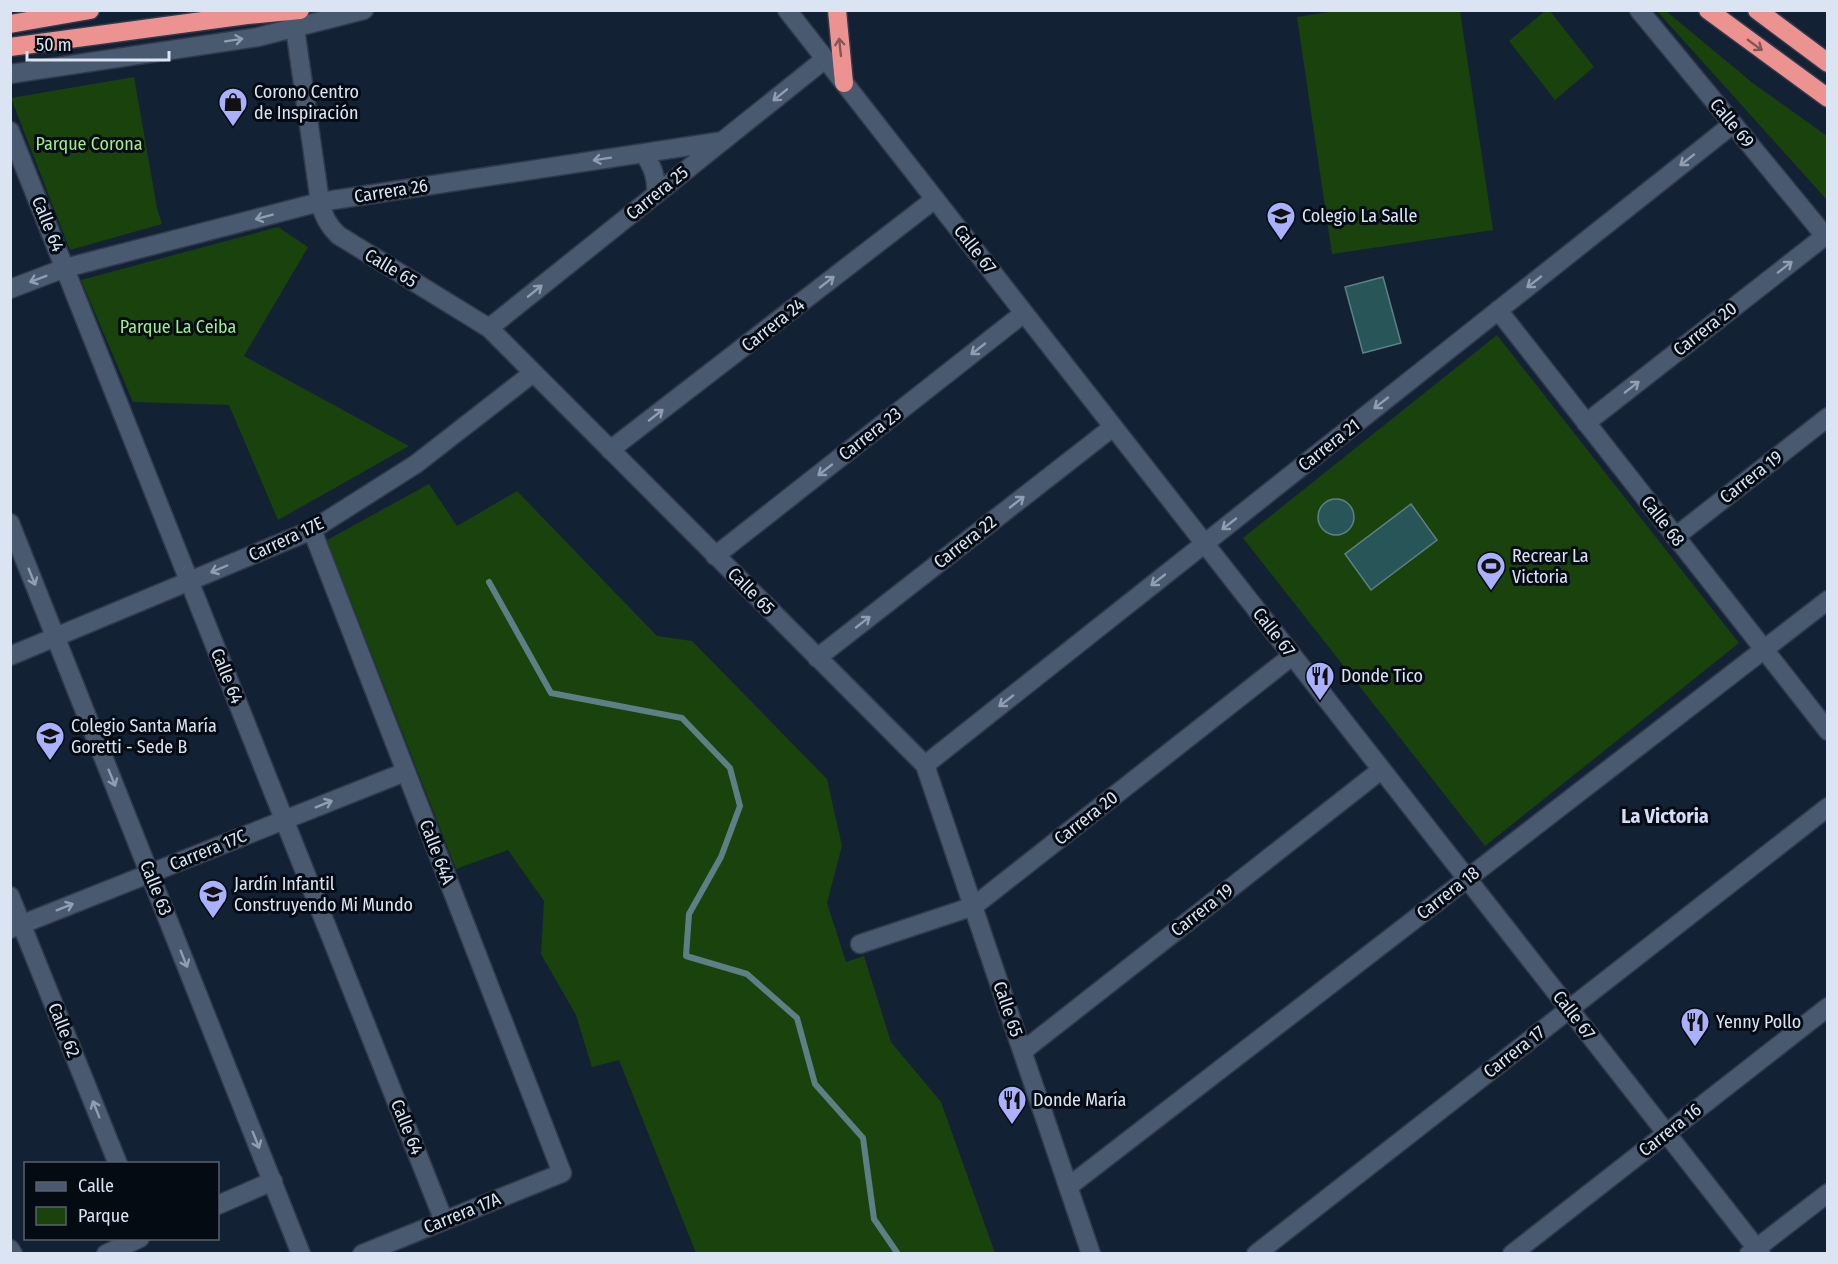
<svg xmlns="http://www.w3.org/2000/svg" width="1838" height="1264" font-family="'Fira Sans Condensed',sans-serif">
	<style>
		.green { fill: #1a420d }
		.water { fill: #285558; stroke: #5d8086; stroke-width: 1.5 }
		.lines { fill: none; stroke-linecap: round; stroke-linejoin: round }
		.stream { stroke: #5d8086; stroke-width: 6 }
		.street-casing { stroke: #313a4b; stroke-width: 21 }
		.secondary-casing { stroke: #313a4b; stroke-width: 21 }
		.highway-casing { stroke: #313a4b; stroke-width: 21 }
		.street { stroke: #485970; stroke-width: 18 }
		.secondary { stroke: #485970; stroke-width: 18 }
		.highway { stroke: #ec9391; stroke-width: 18 }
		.oneway { stroke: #919eb1 }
		.oneway2 { stroke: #845658 }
		.labels { text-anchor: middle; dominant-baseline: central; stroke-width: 6; stroke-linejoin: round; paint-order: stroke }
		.poi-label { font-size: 18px; fill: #dae4f2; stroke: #050b13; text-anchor: start }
		.street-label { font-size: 18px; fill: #dae4f2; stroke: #050b13 }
		.park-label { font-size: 18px; fill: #9fee8a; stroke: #050b13 }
		.neighbourhood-label { font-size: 20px; font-weight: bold; fill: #d8dcf9; stroke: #050b13 }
	</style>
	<rect width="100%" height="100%" fill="#132135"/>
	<path class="green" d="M1341 10 1460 11 1493 230 1332 254 1297 17Z
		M1546 10 1550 11 1594 67 1555 100 1509 41Z
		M1657 11H1666L1754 84 1827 136V200Z
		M134 77 157 208 162 224 70 250 11 98Z
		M278 227 308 247 244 356 409 446 278 520 229 405 133 402 81 280Z
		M1497 335 1739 643 1485 846 1243 538Z
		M429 484 457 526 517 491 657 636 692 641 827 779 842 846 827 903 846 962 864 956 891 1042 941 1102 995 1253H696L619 1060 592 1067 576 1015 541 954 544 901 508 850 456 869 327 540Z"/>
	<path class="water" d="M1383 277 1401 343 1363 353 1345 287Z
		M1318 517a18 18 0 1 1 36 0a18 18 0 1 1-36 0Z
		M1411 504 1437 540 1371 590 1345 554Z"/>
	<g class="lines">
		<path class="stream" d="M489 582 551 693 682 718 730 768 740 806 721 857 689 914 686 956 747 974 797 1018 815 1084 863 1138 874 1219 898 1254"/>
		<g class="street-casing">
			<path id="street" d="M295 28 320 202C323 216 328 225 338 235L489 328 925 765 1091 1254
				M10 131 444 1221
				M643 153C653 166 657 178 656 194
				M10 289 65 268 320 202 723 141
				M489 328 825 59
				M1586 423 1825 236 1733 124
				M610 450 935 199
				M10 523 301 1254
				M312 530 562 1173 362 1254
				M1675 537 1828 417
				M715 556 1024 313
				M10 656 312 530 416 464 533 373
				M817 658 1113 427
				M925 765 1204 544
				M10 896 118 1164
				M10 929 405 772
				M860 944 974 906 1292 656
				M1023 1051 1381 770
				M1068 1187 1828 600
				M218 1205 273 1181
				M106 1254 140 1238
				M1256 1254 1828 807
				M1512 1254 1828 1007
				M1749 1254 1828 1193"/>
		</g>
		<g class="secondary-casing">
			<path id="secondary" d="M787 10 1761 1254
				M10 74 258 37 364 10
				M1498 310 1828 731
				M1204 544 1733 124 1639 10
				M10 1249 13 1254"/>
		</g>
		<g class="highway-casing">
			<path id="highway" d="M837 10 844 83
				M1708 10 1828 98
				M1757 10 1828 63
				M10 24 90 10
				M10 47 247 15 300 10"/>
		</g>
		<use href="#street" class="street"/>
		<use href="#secondary" class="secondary"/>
		<use href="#highway" class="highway"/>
	</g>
	<defs><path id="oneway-shaft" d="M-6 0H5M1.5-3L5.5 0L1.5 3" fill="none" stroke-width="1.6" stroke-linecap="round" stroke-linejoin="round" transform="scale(1.5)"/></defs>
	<g class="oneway">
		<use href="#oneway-shaft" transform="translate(234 40) rotate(-9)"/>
		<use href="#oneway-shaft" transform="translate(780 95) rotate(141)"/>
		<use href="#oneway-shaft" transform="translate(602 159) rotate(171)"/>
		<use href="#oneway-shaft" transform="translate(1687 160) rotate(142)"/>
		<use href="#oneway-shaft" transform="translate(264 217) rotate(165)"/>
		<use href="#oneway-shaft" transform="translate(1785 267) rotate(-38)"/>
		<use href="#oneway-shaft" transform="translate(38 279) rotate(159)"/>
		<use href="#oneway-shaft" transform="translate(827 282) rotate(-38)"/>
		<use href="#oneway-shaft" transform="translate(1534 282) rotate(142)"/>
		<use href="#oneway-shaft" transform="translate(535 291) rotate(-39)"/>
		<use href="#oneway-shaft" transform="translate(978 349) rotate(142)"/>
		<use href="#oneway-shaft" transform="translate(1632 387) rotate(-38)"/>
		<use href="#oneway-shaft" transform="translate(1381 403) rotate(142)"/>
		<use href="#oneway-shaft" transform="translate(656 415) rotate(-38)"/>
		<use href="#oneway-shaft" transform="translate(825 470) rotate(142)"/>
		<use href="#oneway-shaft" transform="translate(1017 502) rotate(-38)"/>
		<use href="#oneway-shaft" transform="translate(1229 524) rotate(142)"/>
		<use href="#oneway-shaft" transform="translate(219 569) rotate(157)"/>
		<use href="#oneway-shaft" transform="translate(32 577) rotate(68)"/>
		<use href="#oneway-shaft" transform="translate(1158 580) rotate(142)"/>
		<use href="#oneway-shaft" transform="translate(863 622) rotate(-38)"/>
		<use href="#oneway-shaft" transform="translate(1006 701) rotate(142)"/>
		<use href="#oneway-shaft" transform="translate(112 778) rotate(68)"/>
		<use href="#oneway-shaft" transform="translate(324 804) rotate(-22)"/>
		<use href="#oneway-shaft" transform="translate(65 907) rotate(-22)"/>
		<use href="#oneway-shaft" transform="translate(184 959) rotate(68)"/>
		<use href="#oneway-shaft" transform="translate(96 1109) rotate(-112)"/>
		<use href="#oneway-shaft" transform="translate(256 1140) rotate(68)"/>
	</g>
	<g class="oneway2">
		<use href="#oneway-shaft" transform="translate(1755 45) rotate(36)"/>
		<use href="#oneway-shaft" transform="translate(840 47) rotate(-96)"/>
	</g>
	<defs>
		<g id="shop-pin" transform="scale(1.5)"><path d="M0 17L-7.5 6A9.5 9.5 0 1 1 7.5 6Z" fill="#aab0fb" stroke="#050b13"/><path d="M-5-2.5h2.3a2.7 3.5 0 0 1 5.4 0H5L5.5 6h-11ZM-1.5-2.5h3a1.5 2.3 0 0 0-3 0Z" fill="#111"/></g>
		<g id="school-pin" transform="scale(1.5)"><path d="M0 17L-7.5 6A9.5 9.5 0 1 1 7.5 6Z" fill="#aab0fb" stroke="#050b13"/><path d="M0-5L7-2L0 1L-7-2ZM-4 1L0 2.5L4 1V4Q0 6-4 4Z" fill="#111"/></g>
		<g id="stadium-pin" transform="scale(1.5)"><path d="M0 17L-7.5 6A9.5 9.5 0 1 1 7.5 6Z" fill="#aab0fb" stroke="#050b13"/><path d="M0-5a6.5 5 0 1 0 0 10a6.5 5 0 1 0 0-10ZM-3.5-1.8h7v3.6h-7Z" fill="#111"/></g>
		<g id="restaurant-pin" transform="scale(1.5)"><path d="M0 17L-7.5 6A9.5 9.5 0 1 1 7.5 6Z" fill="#aab0fb" stroke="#050b13"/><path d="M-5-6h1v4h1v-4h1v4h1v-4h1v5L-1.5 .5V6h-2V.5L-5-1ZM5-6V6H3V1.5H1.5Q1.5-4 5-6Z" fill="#111"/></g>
	</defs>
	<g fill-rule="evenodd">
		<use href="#shop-pin" x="233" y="102"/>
		<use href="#school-pin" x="1281" y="216"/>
		<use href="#stadium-pin" x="1491" y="566"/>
		<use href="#restaurant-pin" x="1320" y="676"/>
		<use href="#school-pin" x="50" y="736"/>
		<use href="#school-pin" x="213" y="894"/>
		<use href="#restaurant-pin" x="1695" y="1022"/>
		<use href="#restaurant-pin" x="1012" y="1100"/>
	</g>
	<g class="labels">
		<g class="poi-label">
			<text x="254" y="92">Corono Centro<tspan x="254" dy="21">de Inspiración</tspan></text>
			<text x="1302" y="216">Colegio La Salle</text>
			<text x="1512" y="556">Recrear La<tspan x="1512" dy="21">Victoria</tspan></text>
			<text x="1341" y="676">Donde Tico</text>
			<text x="71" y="726">Colegio Santa María<tspan x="71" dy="21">Goretti - Sede B</tspan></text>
			<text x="234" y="884">Jardín Infantil<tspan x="234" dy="21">Construyendo Mi Mundo</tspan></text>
			<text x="1716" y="1022">Yenny Pollo</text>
			<text x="1033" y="1100">Donde María</text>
		</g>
		<g class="street-label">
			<text transform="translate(1732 123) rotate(50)">Calle 69</text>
			<text transform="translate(391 191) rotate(-9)">Carrera 26</text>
			<text transform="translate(657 193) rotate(-39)">Carrera 25</text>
			<text transform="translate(48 224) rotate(68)">Calle 64</text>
			<text transform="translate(975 249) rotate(52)">Calle 67</text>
			<text transform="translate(391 268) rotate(31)">Calle 65</text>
			<text transform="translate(773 325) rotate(-38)">Carrera 24</text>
			<text transform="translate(1705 329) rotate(-38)">Carrera 20</text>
			<text transform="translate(870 434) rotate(-38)">Carrera 23</text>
			<text transform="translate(1329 445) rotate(-38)">Carrera 21</text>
			<text transform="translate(1751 477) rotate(-38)">Carrera 19</text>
			<text transform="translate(1663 521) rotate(52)">Calle 68</text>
			<text transform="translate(286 539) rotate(-25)">Carrera 17E</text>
			<text transform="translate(965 542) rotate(-38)">Carrera 22</text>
			<text transform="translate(751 591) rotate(45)">Calle 65</text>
			<text transform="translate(1274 632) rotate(52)">Calle 67</text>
			<text transform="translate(227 676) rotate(68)">Calle 64</text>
			<text transform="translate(1086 818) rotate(-38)">Carrera 20</text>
			<text transform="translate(208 850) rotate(-22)">Carrera 17C</text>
			<text transform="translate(437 852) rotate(69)">Calle 64A</text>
			<text transform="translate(156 888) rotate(68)">Calle 63</text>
			<text transform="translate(1448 893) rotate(-38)">Carrera 18</text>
			<text transform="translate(1202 910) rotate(-38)">Carrera 19</text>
			<text transform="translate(1008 1009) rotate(71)">Calle 65</text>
			<text transform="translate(1574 1015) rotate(52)">Calle 67</text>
			<text transform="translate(64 1030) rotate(68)">Calle 62</text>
			<text transform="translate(1514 1052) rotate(-38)">Carrera 17</text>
			<text transform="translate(407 1127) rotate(68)">Calle 64</text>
			<text transform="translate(1670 1130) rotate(-38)">Carrera 16</text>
			<text transform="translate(462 1213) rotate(-22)">Carrera 17A</text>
		</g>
		<g class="park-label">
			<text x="89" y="144">Parque Corona</text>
			<text x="178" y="327">Parque La Ceiba</text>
		</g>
		<g class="neighbourhood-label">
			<text x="1665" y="816">La Victoria</text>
		</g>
	</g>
	<rect width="1838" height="1264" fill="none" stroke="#dae4f2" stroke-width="24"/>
	<rect x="24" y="1162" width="195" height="78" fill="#050b13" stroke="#5a626c" stroke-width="1.5"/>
	<rect x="36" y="1182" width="30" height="9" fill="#485970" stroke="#5a626c" stroke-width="1.5"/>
	<text x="78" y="1192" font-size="18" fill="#dae4f2">Calle</text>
	<rect x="36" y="1207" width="30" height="18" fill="#1a420d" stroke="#5a626c" stroke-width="1.5"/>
	<text x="78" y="1222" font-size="18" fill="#dae4f2">Parque</text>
	<path d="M27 51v9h142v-9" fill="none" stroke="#dae4f2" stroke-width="3"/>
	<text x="36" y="51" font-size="18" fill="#dae4f2" stroke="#050b13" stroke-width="4.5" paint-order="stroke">50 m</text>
</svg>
